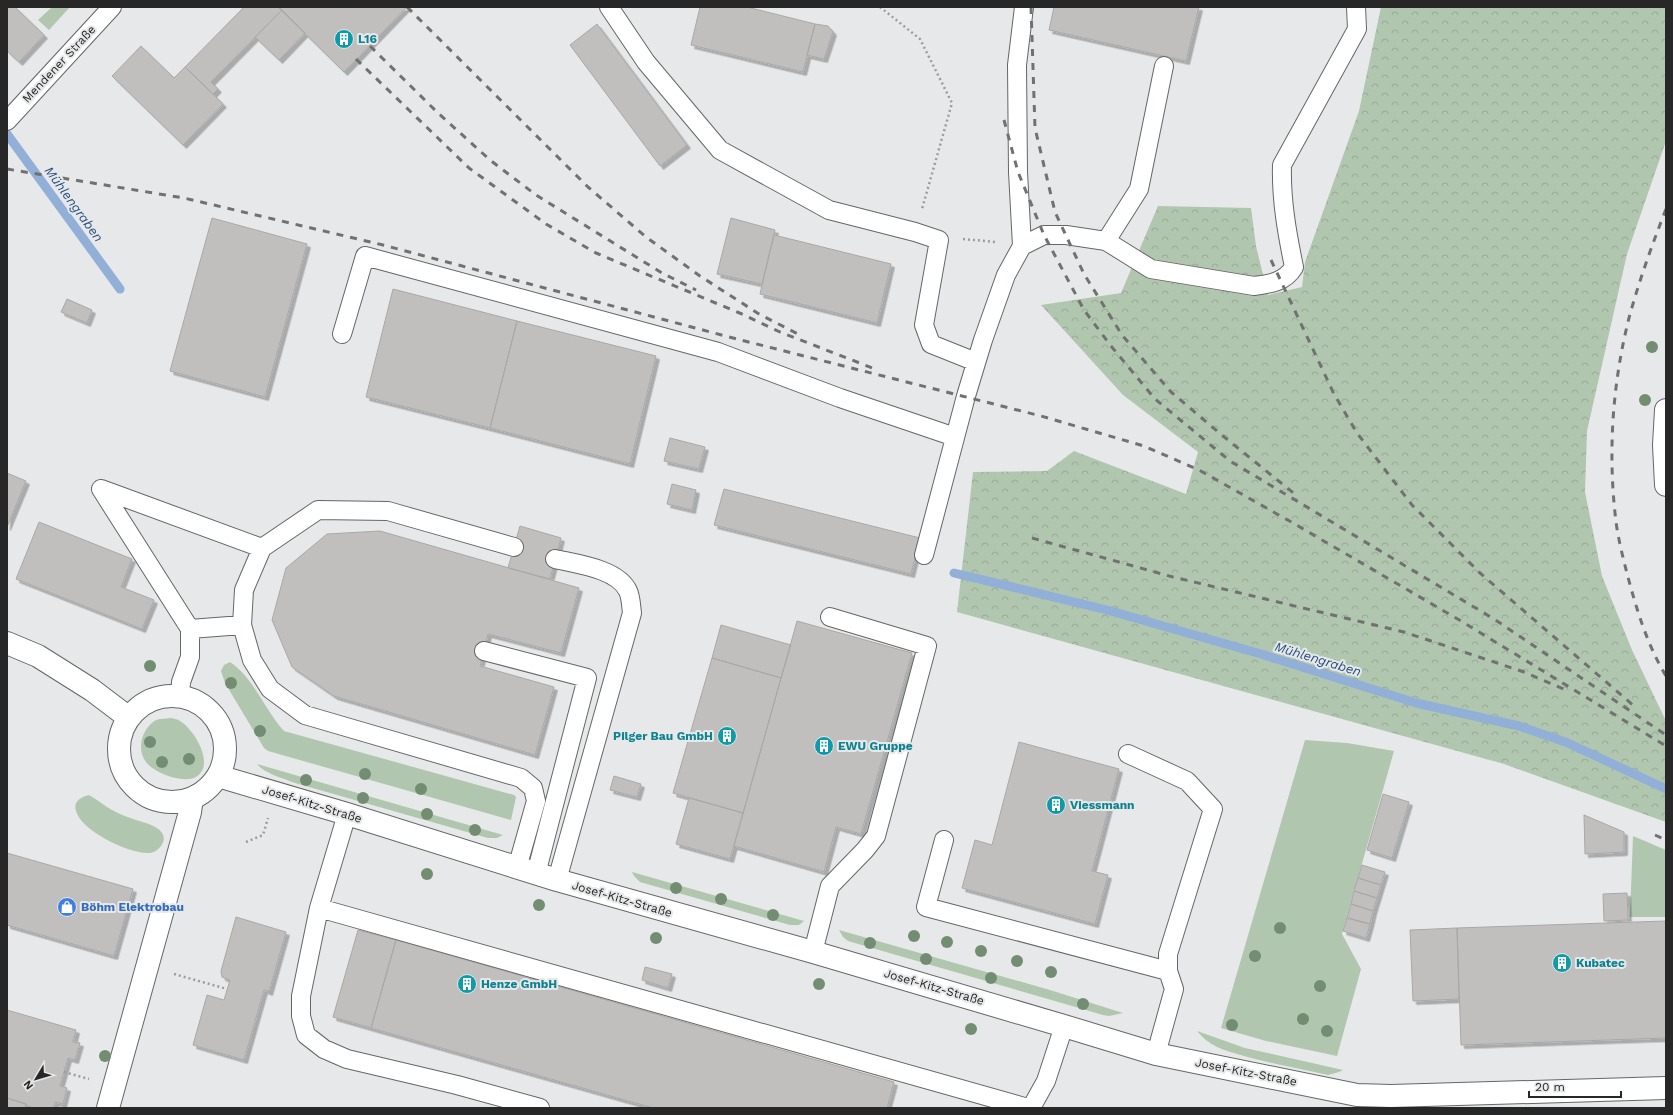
<svg xmlns="http://www.w3.org/2000/svg" width="1673" height="1115" font-family="'Work Sans',sans-serif">
	<style>
		.green { fill: #b1c6ae }
		.forest { fill: url(#forest-crowns) }
		.lines { fill: none; stroke-linecap: round; stroke-linejoin: round }
		.stream { stroke: #92b0d7; stroke-width: 9 }
		.building { fill: #c1bfbe; stroke: #aaa8a7; filter: url(#shadow) }
		.service-casing { stroke: #656667; stroke-width: 20 }
		.minor-casing { stroke: #656667; stroke-width: 24 }
		.path { stroke: #9c9c9d; stroke-width: 2.5; stroke-dasharray: 2 3; stroke-linecap: butt }
		.service { stroke: #fff; stroke-width: 18 }
		.minor { stroke: #fff; stroke-width: 22 }
		.rail { stroke: #717172; stroke-width: 3; stroke-dasharray: 7 7; stroke-linecap: butt }
		.tree { fill: #728d71 }
		.labels { text-anchor: middle; dominant-baseline: central; stroke-width: 4; stroke-linejoin: round; paint-order: stroke }
		.culture-label { font-size: 12px; font-weight: bold; fill: #0d838f; stroke: #e7e8e9; text-anchor: start }
		.street-label { font-size: 12px; fill: #272728; stroke: #e7e8e9 }
		.shop-label { font-size: 12px; font-weight: bold; fill: #366cbe; stroke: #e7e8e9; text-anchor: start }
		.water-label { font-size: 13px; font-style: italic; fill: #264f81; stroke: #e7e8e9 }
	</style>
	<defs>
		<pattern id="forest-crowns" width="20" height="18" patternUnits="userSpaceOnUse"><rect width="20" height="18" fill="#b1c6ae"/><path d="M2 6a3 3 0 1 1 6 0M12 15a3 3 0 1 1 6 0" fill="none" stroke="#98aa96"/></pattern>
		<filter id="shadow"><feDropShadow dx="3.5" dy="3.5" stdDeviation="0" flood-color="#0004"/></filter>
	</defs>
	<rect width="100%" height="100%" fill="#e7e8e9"/>
	<path class="green" d="M52 7H70L49 30 38 20Z
		M230 662C254 678 264 709 284 731L514 795 516 797 511 820 268 751 264 748 225 683 221 671 224 665Z
		M171 718C174 719 178 719 180 721 194 729 216 765 196 777 183 784 154 773 146 762 136 749 142 728 156 720 161 718 166 719 171 718Z
		M1305 740 1347 743 1394 751 1342 934 1361 969 1337 1056 1266 1041 1221 1028Z
		M257 764 503 835 497 838H488L295 783C283 778 265 774 257 764Z
		M89 795C96 799 101 803 107 807 119 815 133 819 146 823 152 825 159 828 162 833 168 841 158 852 150 853 131 855 81 831 76 811 73 801 81 797 89 795Z
		M1633 836 1666 850V917H1630Z
		M632 872 804 921 799 925H790L640 882 634 876Z
		M839 930 1050 990 1123 1013 1109 1016 1103 1015 848 941 843 937Z
		M1197 1031 1245 1048 1343 1070 1339 1072 1328 1075C1294 1067 1249 1060 1217 1047 1209 1043 1203 1038 1197 1031Z"/>
	<path class="forest" d="M1381 7H1666V141L1627 254 1587 431 1585 492 1602 576 1632 650 1666 721V822L1504 764 957 612 973 472 1047 471 1074 451 1186 494 1198 452 1123 395 1041 305 1121 293 1158 206 1251 208 1256 246 1268 295 1302 287 1305 262 1359 111Z"/>
	<g class="lines">
		<path class="stream" d="M7 134 120 289
			M954 573 1107 610 1261 654 1416 703 1519 726 1568 743 1666 789"/>
	</g>
	<path class="building" d="M7 7H15L44 35 19 62 7 51Z
		M244 7H278L282 10 211 82 218 89 213 94 185 67Z
		M278 7H407L344 72Z
		M700 7H747L815 24 803 72 691 45Z
		M1054 7H1199L1186 61 1049 30Z
		M282 10 305 33 279 60 255 37Z
		M597 24 687 145 660 166 570 45Z
		M815 24 828 26 833 32 824 59 807 55Z
		M141 46 174 78 185 67 223 104 183 145 112 76Z
		M212 218 307 244 265 397 170 371Z
		M731 218 775 230 762 284 717 274Z
		M774 235 891 264 877 323 760 294Z
		M393 289 517 321 490 428 366 397Z
		M67 299 92 310 87 323 61 312Z
		M517 321 656 356 630 464 490 428Z
		M670 438 705 447 699 469 664 461Z
		M7 473 26 481 7 527Z
		M672 484 696 490 692 510 667 504Z
		M724 489 920 538 911 574 714 525Z
		M39 522 132 559 121 587 154 600 142 629 16 579Z
		M520 526 561 538 550 579 508 568Z
		M380 531 579 588 561 653 488 634 480 666 554 687 535 755 334 696 292 667 272 620 286 568 327 534Z
		M797 621 912 653 861 834 836 827 824 872 734 846Z
		M721 625 791 645 781 678 712 658Z
		M712 658 781 678 743 813 673 793Z
		M1019 742 1119 769 1092 871 1108 875 1095 924 962 888 975 840 992 845Z
		M614 776 641 784 637 797 610 790Z
		M1383 794 1409 802 1392 858 1367 850Z
		M689 798 743 813 730 859 676 844Z
		M1584 815 1624 832V852L1585 854Z
		M7 853 133 889 114 956 7 925Z
		M1362 865 1385 872 1381 885 1358 878Z
		M1358 878 1381 885 1377 898 1354 891Z
		M1354 891 1377 898 1373 911 1351 904Z
		M1627 893 1628 920 1604 921 1603 894Z
		M1351 904 1373 911 1370 924 1347 918Z
		M236 917 286 932 269 992 264 990 244 1060 193 1045 207 995 224 1000 230 980 222 977 221 971Z
		M1347 918 1370 924 1366 938 1343 931Z
		M1666 921V1038L1461 1045 1457 928Z
		M1457 928 1459 999 1413 1001 1410 930Z
		M358 930 396 940 371 1028 333 1017Z
		M396 940 894 1082 887 1108H653L371 1028Z
		M645 967 672 974 668 988 642 980Z
		M7 1010 76 1030 73 1042 80 1043 75 1060 68 1058 60 1086 67 1088 63 1104 55 1102 54 1108H34L26 1106V1104L7 1098Z
		M7 1098 26 1104 25 1108H7Z"/>
	<g class="lines">
		<g class="service-casing">
			<path id="service" d="M609 7 646 62 720 150 829 210 915 232 939 240 924 325 931 344 976 362
				M7 121 112 7
				M1106 241 1139 189 1164 66
				M1022 246 1018 172 1017 65 1024 7
				M342 334 365 256 718 352 840 398 955 437
				M101 489 262 548
				M101 489 190 629
				M514 547 388 511 318 510 262 548 244 590 242 625 252 660 270 689 305 715 521 778 533 788 536 801 517 868
				M924 555 966 396 983 340 1006 275 1022 246 1044 235H1066L1106 241 1151 269 1254 286C1270 284 1285 282 1294 267 1287 233 1281 200 1282 165L1357 29 1356 7
				M555 559C577 564 618 569 628 591 631 597 631 606 632 613L557 880
				M484 651 587 678 536 874
				M180 697 181 682 190 657V629L242 625
				M1128 754 1187 781 1213 809 1168 954V971L1174 989 1156 1054
				M347 814 319 908 301 996V1016L306 1035 324 1049 347 1059 457 1085 540 1108
				M944 840 926 907 1168 971
				M319 908 1028 1108
				M813 952 830 886 865 850 876 836 927 646 830 617
				M1031 1108 1046 1081 1064 1026"/>
		</g>
		<g class="minor-casing">
			<path id="minor" d="M1666 410 1664 445 1666 485
				M7 643 38 656 92 690 129 718
				M119 749a53 53 0 1 1 106 0a53 53 0 1 1-106 0Z
				M218 776 347 814 557 880 813 952 1064 1026 1156 1054 1357 1095 1391 1096 1666 1088
				M108 1108 190 812 192 798"/>
		</g>
		<path class="path" d="M880 7 920 39 952 103 922 209
			M963 239 996 242
			M246 842 263 835 268 818
			M174 974 227 989
			M64 1072 89 1079"/>
		<use href="#service" class="service"/>
		<use href="#minor" class="minor"/>
		<path class="rail" d="M407 7 588 187 646 237 700 276 759 314 798 334
			M1031 7 1035 128 1055 212 1084 274 1122 335 1171 392 1223 436 1296 495
			M370 46 438 113 490 160 536 195 662 273 696 290
			M356 59 469 168 546 224 596 253 742 314 780 332 875 369
			M1004 120 1018 172 1044 235 1084 310 1111 346 1155 399 1230 461 1494 619 1666 735
			M7 169 184 198 383 245 733 338 1041 416 1144 446 1199 470 1293 523 1461 621 1666 746
			M1666 209C1652 245 1639 281 1629 318 1613 381 1608 448 1615 513 1617 535 1623 558 1629 581 1638 614 1648 646 1666 676
			M1271 260 1334 394 1357 433 1412 505 1480 573 1634 706
			M1032 538 1173 577 1404 632 1524 672 1566 690
			M1655 835 1666 840"/>
	</g>
	<g class="tree">
		<circle cx="1652" cy="347" r="6"/>
		<circle cx="1645" cy="400" r="6"/>
		<circle cx="150" cy="666" r="6"/>
		<circle cx="231" cy="683" r="6"/>
		<circle cx="260" cy="731" r="6"/>
		<circle cx="150" cy="742" r="6"/>
		<circle cx="189" cy="759" r="6"/>
		<circle cx="162" cy="762" r="6"/>
		<circle cx="365" cy="774" r="6"/>
		<circle cx="306" cy="780" r="6"/>
		<circle cx="421" cy="789" r="6"/>
		<circle cx="363" cy="798" r="6"/>
		<circle cx="427" cy="814" r="6"/>
		<circle cx="475" cy="830" r="6"/>
		<circle cx="427" cy="874" r="6"/>
		<circle cx="676" cy="888" r="6"/>
		<circle cx="721" cy="899" r="6"/>
		<circle cx="539" cy="905" r="6"/>
		<circle cx="773" cy="915" r="6"/>
		<circle cx="1280" cy="928" r="6"/>
		<circle cx="914" cy="936" r="6"/>
		<circle cx="656" cy="938" r="6"/>
		<circle cx="947" cy="942" r="6"/>
		<circle cx="870" cy="943" r="6"/>
		<circle cx="981" cy="951" r="6"/>
		<circle cx="1255" cy="956" r="6"/>
		<circle cx="926" cy="959" r="6"/>
		<circle cx="1017" cy="961" r="6"/>
		<circle cx="1051" cy="972" r="6"/>
		<circle cx="991" cy="978" r="6"/>
		<circle cx="819" cy="984" r="6"/>
		<circle cx="1320" cy="986" r="6"/>
		<circle cx="1083" cy="1004" r="6"/>
		<circle cx="1303" cy="1019" r="6"/>
		<circle cx="1232" cy="1025" r="6"/>
		<circle cx="971" cy="1029" r="6"/>
		<circle cx="1327" cy="1031" r="6"/>
		<circle cx="105" cy="1056" r="6"/>
	</g>
	<defs>
		<g id="building-disc" transform="scale(1)"><circle r="9.5" fill="#0f9aa8" stroke="#e7e8e9"/><path d="M-4-6H4V6H1V3H-1V6H-4ZM-2.5-4.3h1.7v1.8h-1.7ZM.8-4.3h1.7v1.8H.8ZM-2.5-1h1.7V.8h-1.7ZM.8-1h1.7V.8H.8Z" fill="#fff"/></g>
		<g id="shop-disc" transform="scale(1)"><circle r="9.5" fill="#3f7fe0" stroke="#e7e8e9"/><path d="M-5-2.5h2.3a2.7 3.5 0 0 1 5.4 0H5L5.5 6h-11ZM-1.5-2.5h3a1.5 2.3 0 0 0-3 0Z" fill="#fff"/></g>
	</defs>
	<g fill-rule="evenodd">
		<use href="#building-disc" x="344" y="39"/>
		<use href="#building-disc" x="727" y="736"/>
		<use href="#building-disc" x="824" y="746"/>
		<use href="#building-disc" x="1056" y="805"/>
		<use href="#shop-disc" x="67" y="907"/>
		<use href="#building-disc" x="1562" y="963"/>
		<use href="#building-disc" x="467" y="984"/>
	</g>
	<g class="labels">
		<g class="culture-label">
			<text x="358" y="39">L16</text>
			<text x="713" y="736" text-anchor="end">Pilger Bau GmbH</text>
			<text x="838" y="746">EWU Gruppe</text>
			<text x="1070" y="805">Viessmann</text>
			<text x="1576" y="963">Kubatec</text>
			<text x="481" y="984">Henze GmbH</text>
		</g>
		<g class="street-label">
			<text transform="translate(59 64) rotate(-47)">Mendener Straße</text>
			<text transform="translate(312 804) rotate(17)">Josef-Kitz-Straße</text>
			<text transform="translate(622 899) rotate(16)">Josef-Kitz-Straße</text>
			<text transform="translate(934 987) rotate(16)">Josef-Kitz-Straße</text>
			<text transform="translate(1246 1072) rotate(11)">Josef-Kitz-Straße</text>
		</g>
		<g class="shop-label">
			<text x="81" y="907">Böhm Elektrobau</text>
		</g>
		<g class="water-label">
			<text transform="translate(74 204) rotate(54)">Mühlengraben</text>
			<text transform="translate(1318 659) rotate(17)">Mühlengraben</text>
		</g>
	</g>
	<rect width="1673" height="1115" fill="none" stroke="#272728" stroke-width="16"/>
	<g transform="translate(36 1079) rotate(232)" stroke="#e7e8e9" stroke-width="3" paint-order="stroke">
	<path d="M0-3L7 15L0 10L-7 15Z" fill="#272728"/>
	<text y="-6" font-size="11" font-weight="bold" text-anchor="middle" fill="#272728">N</text>
	</g>
	<path d="M1529 1091v6h92v-6" fill="none" stroke="#272728" stroke-width="2"/>
	<text x="1535" y="1091" font-size="12" fill="#272728" stroke="#e7e8e9" stroke-width="3" paint-order="stroke">20 m</text>
</svg>
